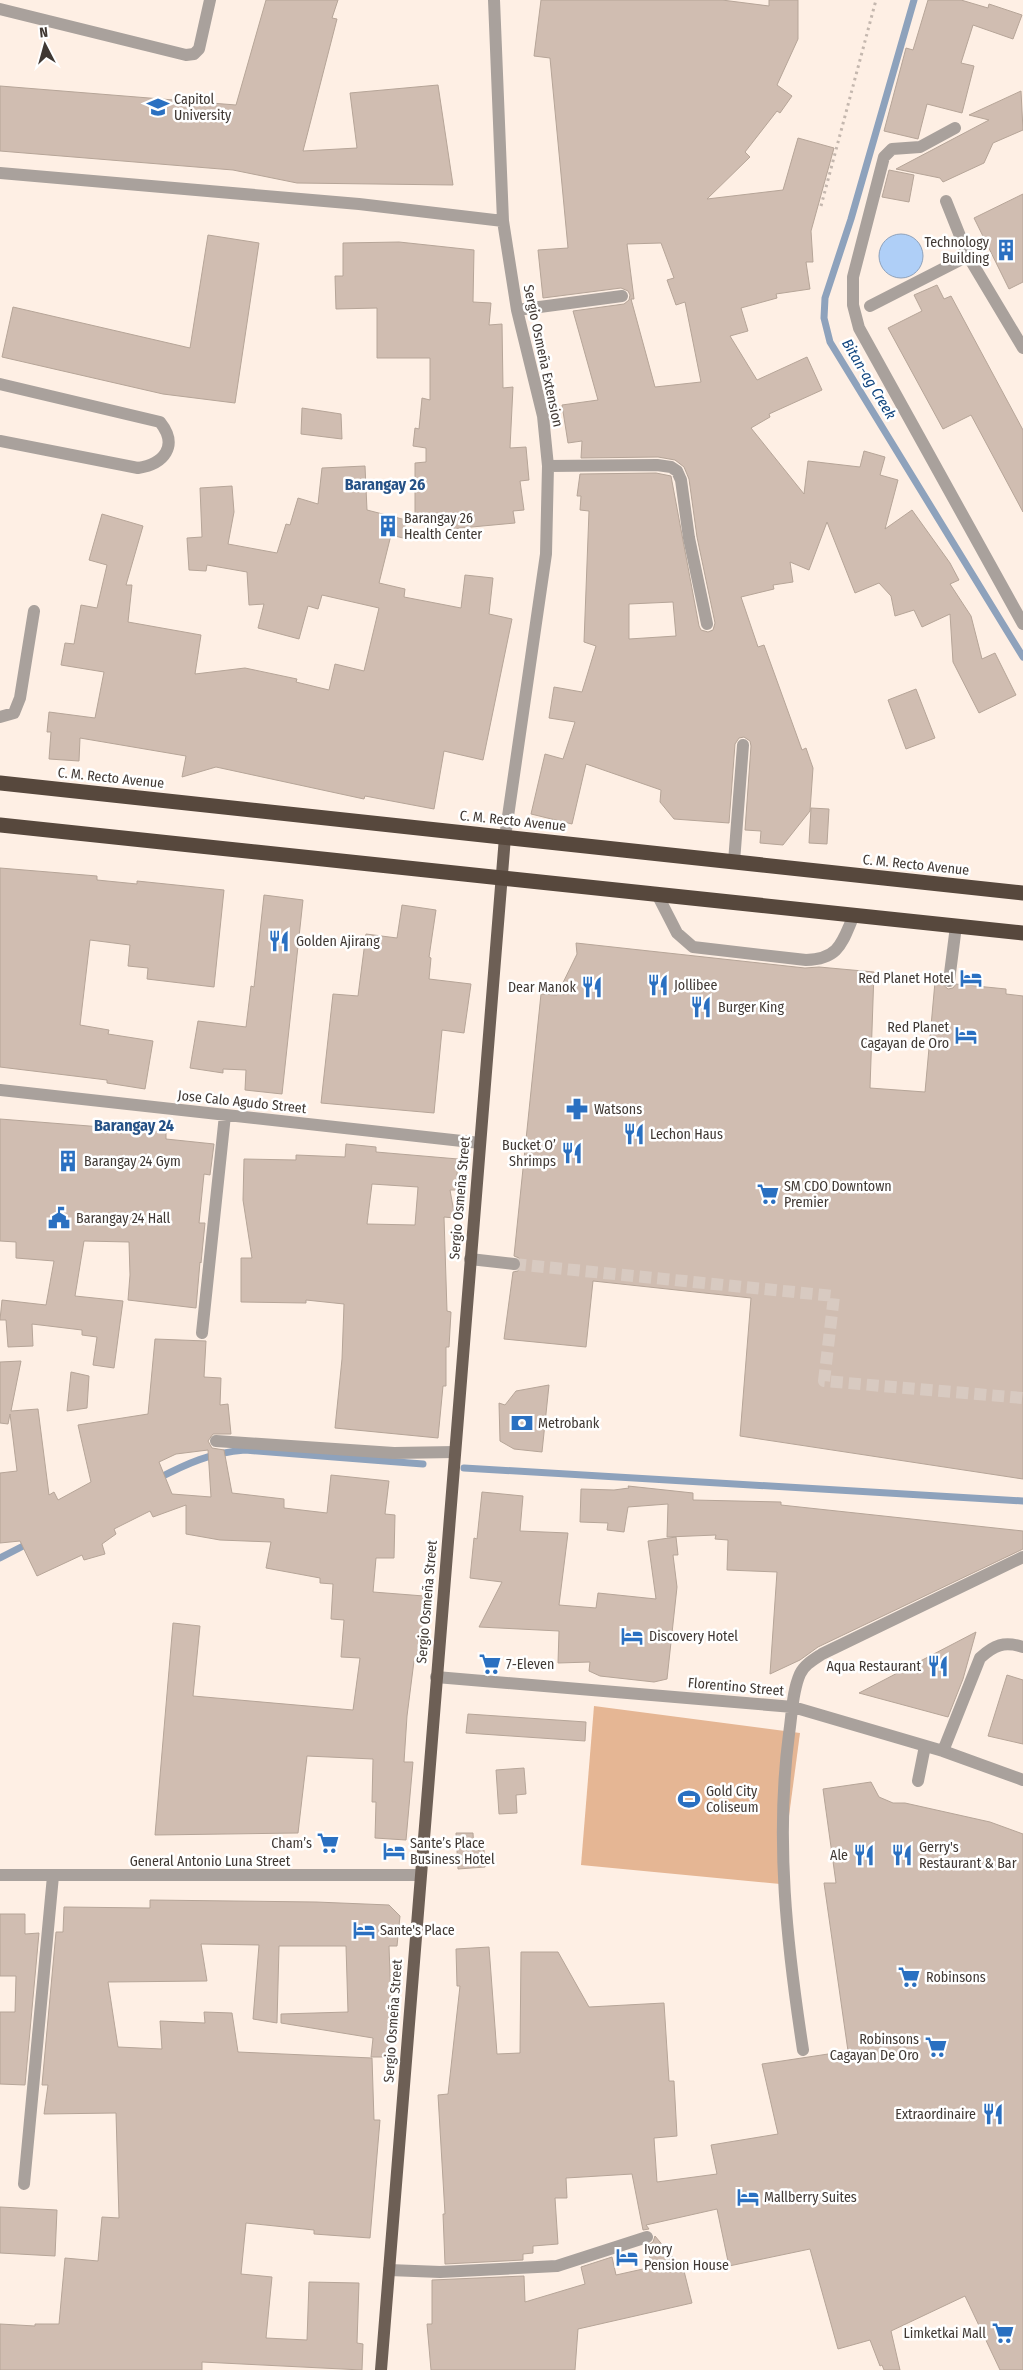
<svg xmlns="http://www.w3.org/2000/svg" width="1023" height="2370" font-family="'Fira Sans Condensed',sans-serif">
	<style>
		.green { fill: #e5b694 }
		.water { fill: #afcff7; stroke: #8ea2bc }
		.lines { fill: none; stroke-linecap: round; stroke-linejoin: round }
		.stream { stroke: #8ea2bc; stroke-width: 7 }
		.building { fill: #d0bdb1; stroke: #b6a598; fill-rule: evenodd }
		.minor-tunnel { stroke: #d8cac1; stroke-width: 12; stroke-dasharray: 12 6; stroke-linecap: butt }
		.path { stroke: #c4b7ae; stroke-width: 3; stroke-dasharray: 2.5 4; stroke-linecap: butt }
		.minor { stroke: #a9a19c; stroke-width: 12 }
		.major { stroke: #6d5f55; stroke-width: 12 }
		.highway { stroke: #57483d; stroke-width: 15 }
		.labels { text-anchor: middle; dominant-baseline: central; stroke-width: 5; stroke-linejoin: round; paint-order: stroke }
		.poi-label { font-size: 14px; fill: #403833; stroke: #fff; text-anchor: start }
		.street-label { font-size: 14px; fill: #403833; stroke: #fff }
		.water-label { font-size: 15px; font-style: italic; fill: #10457f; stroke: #fff }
		.quarter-label { font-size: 16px; font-weight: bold; fill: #255186; stroke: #fff }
	</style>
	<rect width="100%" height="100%" fill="#feefe4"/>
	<path class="green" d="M594 1706 800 1733 780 1884 581 1865Z"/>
	<path class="water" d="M879 256a22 22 0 1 1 44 0a22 22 0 1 1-44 0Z"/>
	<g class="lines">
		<path class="stream" d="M914 0 851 219 825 298 824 318 830 342 1023 657
			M464 1468 1023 1501
			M157 1479C188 1463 210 1453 245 1450L423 1464
			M0 1558 31 1542"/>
	</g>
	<path class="building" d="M266 0H338L332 18 337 19 303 151 357 148 350 93 438 85 453 185 297 183 233 170 0 151V86L236 105Z
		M541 0H722L769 6V0H798V39L777 85 792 96 780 113 777 111 745 152 750 157 707 199 783 190 798 138 834 148 811 231 813 262H806L810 289 776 294 777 298 741 308 748 331 730 336 757 380 807 357 822 390 769 414 770 417 751 428 804 494 808 461 860 467 864 451 885 457 880 475 898 480 885 529 912 510 950 563 959 580 950 584 971 616 982 659 995 653 1016 695 979 713 953 662 950 614 922 627 914 610 895 616 891 596 879 583 855 593 827 522 809 570 790 562 793 582 773 585 774 589 741 597 758 647 764 645 802 750 806 748 813 768 810 811 783 845 760 843 761 831 745 830 751 746 750 741 744 737 739 738 735 744 729 823 674 819 660 802 661 790 586 764 572 824 531 814 545 754 563 759 575 722 549 718 554 687 582 692 596 646 584 642 589 511 580 510 581 496H577L580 474 656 473 671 476 699 626 701 630 708 632 713 630 715 623 697 537 689 479 684 467 675 460 658 457 581 458 582 441 568 443 562 405 598 400 573 311 624 304 629 300 630 295 628 291 621 288 543 298 538 250 568 248 550 58 534 56ZM661 243 674 278 667 280 676 305 685 302 701 382 655 387 631 299H634L627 244ZM673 602 676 636 629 639V604Z
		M928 0H961L988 8 989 4 1022 15 1013 39 973 25 961 63 974 66 962 113 927 104 918 139 884 131 906 48 913 50Z
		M1021 91 1023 130 993 143 984 163 943 182 940 178 896 169 989 120 969 115Z
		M889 170 914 175 909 202 882 197Z
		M1023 194V282L1009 289 974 218Z
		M208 235 259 243 235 403 163 394 2 357 13 307 190 348Z
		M399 242 474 250 473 302 491 303 489 325 502 324 503 388 513 387 510 448 526 447 529 480 520 481 524 510 513 511 515 523 450 529 449 516 442 517V514H415V463L426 462V448L413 446 415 428 419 429 422 398 430 400V358H377V308L336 309 335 276H343V243Z
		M937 285 944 299 951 296 1023 430V512L971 415 943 429 888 328 922 311 914 295Z
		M302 408 341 414 342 439 301 434Z
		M365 466 367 510 406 520 403 538 391 535 379 583 405 589 404 597 461 608 465 575 493 578 489 614 512 619 483 760 444 751 434 809 365 796 364 799 216 767 182 777 186 756 80 738 79 761 49 759 51 732H47L49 712 95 718 104 672 61 665 65 643 74 644 81 605 97 608 107 565 89 560 102 514 143 526 126 585H132L128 622 201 635 195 674 245 668 297 679 296 682 329 690 335 664 364 671 379 608 322 595 318 609 308 606 299 639 258 628 264 604 249 605 247 572 207 565 206 571 189 570 187 538 202 537 200 488 232 486 234 512 228 544 277 553 286 524 290 525 298 498 318 504 322 468Z
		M916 689 935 738 906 749 888 700Z
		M811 808 829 809 827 844 809 843Z
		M0 868 97 876V880L137 884V881L224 890 214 987 147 979 148 968 128 966 130 945 90 940 80 1025 109 1030 108 1034 153 1041 145 1089 107 1083V1080L0 1067Z
		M264 895 303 900 282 1094 245 1090 246 1070 223 1069V1073L190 1068 198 1021 246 1027 251 986 254 987Z
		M402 905 436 910 429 957 431 958 429 979 471 984 464 1033 442 1030 434 1113 321 1103 333 994 358 996 366 934 397 938Z
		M576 943 805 968 819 967 874 972 870 1088 925 1092 935 982 941 983 948 989 953 988 956 984 1006 989V994L1023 996V1479L740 1436 751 1298 593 1281 586 1347 504 1339 513 1272 518 1271 522 1264 519 1258 514 1256 541 994 557 995 577 954Z
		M0 1119 166 1132V1139L214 1144 210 1175 204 1174 199 1223H205L201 1263 200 1262 196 1308 128 1300 130 1275 129 1242 84 1241 75 1296 123 1301 114 1368 93 1365 97 1337 82 1335V1330L32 1324 33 1346 8 1347 6 1320H0L2 1300 46 1305 54 1261 16 1258V1242L0 1241Z
		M346 1144 376 1147V1152L458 1159 456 1190H450L455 1218 444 1217 447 1311 451 1312 449 1347H446V1386H443L438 1438 335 1428 342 1359 344 1304 306 1300V1303L241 1302V1258H252L243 1200 244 1159 296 1160V1155L345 1157ZM372 1184 418 1187 415 1225 367 1224Z
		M155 1339 206 1341 204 1377 221 1378 220 1405 228 1404 231 1434H213L208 1441 212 1448 224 1450 232 1493 284 1499V1508L327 1513 331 1475 389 1481 385 1514 395 1515 394 1558H376L373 1592 424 1596 420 1661H414L407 1716 404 1762H413L406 1840 375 1838 376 1802H372L373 1759 307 1756 298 1833 155 1835 173 1623 200 1626 193 1696 353 1710 360 1658 341 1657 344 1620 331 1619 333 1584 320 1583V1578L266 1568 271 1542 220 1540 186 1534V1505L153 1517 150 1511 114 1529 116 1534 102 1544 105 1554 84 1560 82 1555 37 1576 20 1541 0 1543V1473L17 1471 10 1414 8 1424 0 1423V1362L21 1361 11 1411 38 1409 49 1495 54 1492 58 1500 91 1482 78 1425 148 1414ZM208 1450 211 1497 172 1494 159 1462 176 1454Z
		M71 1372 89 1376 87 1408 67 1411Z
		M549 1385 542 1452 514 1449 500 1441 499 1403 505 1405 516 1391Z
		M628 1486 693 1493V1500L781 1502V1505L1023 1531V1549L818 1647 800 1660 770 1674 777 1572 727 1570 728 1540 715 1539 716 1535 667 1537 668 1504 628 1507 624 1532 607 1530 608 1523 580 1522 581 1489 614 1490 629 1488Z
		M482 1492 523 1496 520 1531 568 1533 559 1605 596 1608 598 1593 656 1599 648 1541 676 1537 678 1555H673L677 1587 667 1679 654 1682 600 1676 589 1671 590 1662 558 1663 559 1631 479 1627 502 1582 470 1578 474 1538 477 1539Z
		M976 1632 963 1679 948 1717 859 1693Z
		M1007 1675 1023 1680V1744L988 1736Z
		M468 1714 586 1722 585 1741 466 1733Z
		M524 1768 526 1794 516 1795 517 1813 499 1814 496 1770Z
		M871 1782 879 1797 893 1803H905L990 1822 1023 1834V2370H1000L965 2296 891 2331 900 2370H884L882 2365 880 2366 870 2340 838 2349 810 2249 729 2266 717 2209 646 2225 649 2229 643 2230 632 2174 566 2178 567 2198H555L558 2244 533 2246V2253L523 2254V2260L445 2264 443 2214H445L438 2095 448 2094 460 1986H457L456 1949 489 1947 497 2054 520 2053 521 1952H558L589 2007 664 2003 669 2081H674L677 2136 654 2138 657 2182 717 2174 711 2145 778 2134 762 2064 848 2051 824 1883H836L823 1789Z
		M456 1833H473L474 1850H484L485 1867 458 1869Z
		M150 1900 316 1902 389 1905 400 1916 397 1946H389L393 2057H371L373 2038 281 2023V2014L348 2012 346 1946H279L277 2023 253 2019 259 1945 201 1944 207 1981 108 1982 118 2047 162 2049 160 2021 205 2023 204 2012 232 2013 238 2052 372 2058 374 2120H380L370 2238 314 2234V2230L246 2223 241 2274 272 2277 266 2338 307 2340 309 2282 359 2283 357 2343 363 2344 362 2370 202 2362V2370H0V2324L35 2326V2324H59L65 2258 98 2261 102 2217 119 2218 116 2113 44 2114 48 2085H42L56 1932H63L64 1907 150 1908Z
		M0 1914H25V1934L39 1933 25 2085 0 2084V2012H15L16 1976H0Z
		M0 2207 57 2210 55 2256 0 2253Z
		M655 2236 684 2271 692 2303 578 2329 575 2370H431L427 2324H432V2280L524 2276 525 2302 585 2284 581 2267 612 2257 616 2275 652 2267 647 2246 653 2242Z"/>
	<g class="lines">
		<path class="minor-tunnel" d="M514 1264 834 1296 824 1381 1023 1398"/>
		<path class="path" d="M821 206 876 0"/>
		<path class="minor" d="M494 0 503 221 517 310 543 416 548 466 546 554 505 837
			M0 9 186 55 194 54 199 49 210 0
			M955 128 920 147 892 149 884 157 853 277V305L859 328 1023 624
			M0 173 359 204 503 221
			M946 201 968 256 1023 348
			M870 306 968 256
			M517 310 622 296
			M0 384 160 422C179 446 164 464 138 468L0 441
			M548 466 657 465 671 467 677 471 681 480 689 538 707 624
			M0 717 14 713 20 698 34 611
			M734 862 743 745
			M657 894 677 933 693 947 806 960C840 959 842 942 854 915
			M949 981 956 926
			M0 1090 480 1143
			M470 1259 514 1264
			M202 1333 225 1115
			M216 1441 394 1453 455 1452
			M436 1677 793 1707 943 1751 1023 1780
			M943 1751 980 1658C994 1645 1004 1641 1023 1647
			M918 1781 925 1746
			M0 1875H420
			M803 2050C787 1946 775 1839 789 1734 792 1715 792 1692 800 1674 804 1665 813 1660 822 1654L1023 1557
			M24 2184 53 1876
			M389 2270 440 2272 557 2266 647 2237"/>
		<path class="major" d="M381 2370 505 837"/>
		<path class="highway" d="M0 783 1023 893
			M0 825 1023 933"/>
	</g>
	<defs>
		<g id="university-bare" transform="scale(1.725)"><path d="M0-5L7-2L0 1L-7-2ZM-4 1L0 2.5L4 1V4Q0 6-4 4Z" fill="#2a70c1" stroke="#fff" stroke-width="2.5" paint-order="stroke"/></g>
		<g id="building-bare" transform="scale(1.725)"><path d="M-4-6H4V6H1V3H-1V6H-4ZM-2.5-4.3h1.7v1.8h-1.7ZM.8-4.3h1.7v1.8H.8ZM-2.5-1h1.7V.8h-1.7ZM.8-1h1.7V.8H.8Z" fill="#2a70c1" stroke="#fff" stroke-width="2.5" paint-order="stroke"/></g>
		<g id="restaurant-bare" transform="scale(1.725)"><path d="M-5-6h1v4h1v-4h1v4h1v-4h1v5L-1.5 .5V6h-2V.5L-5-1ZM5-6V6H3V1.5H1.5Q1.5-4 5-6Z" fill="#2a70c1" stroke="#fff" stroke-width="2.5" paint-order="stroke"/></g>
		<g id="hotel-bare" transform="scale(1.725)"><path d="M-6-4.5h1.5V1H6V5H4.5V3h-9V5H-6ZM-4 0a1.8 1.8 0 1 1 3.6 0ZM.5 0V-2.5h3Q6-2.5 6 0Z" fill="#2a70c1" stroke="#fff" stroke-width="2.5" paint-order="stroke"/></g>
		<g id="pharmacy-bare" transform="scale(1.725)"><path d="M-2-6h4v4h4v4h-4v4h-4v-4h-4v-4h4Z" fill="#2a70c1" stroke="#fff" stroke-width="2.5" paint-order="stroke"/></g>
		<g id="supermarket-bare" transform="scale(1.725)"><path d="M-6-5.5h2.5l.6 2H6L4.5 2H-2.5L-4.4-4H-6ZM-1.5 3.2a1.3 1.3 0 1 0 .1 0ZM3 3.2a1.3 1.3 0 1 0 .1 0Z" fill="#2a70c1" stroke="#fff" stroke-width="2.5" paint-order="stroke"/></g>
		<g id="civic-bare" transform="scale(1.725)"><path d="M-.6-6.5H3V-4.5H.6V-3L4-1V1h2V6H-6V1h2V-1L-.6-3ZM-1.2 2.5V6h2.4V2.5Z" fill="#2a70c1" stroke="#fff" stroke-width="2.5" paint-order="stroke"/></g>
		<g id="bank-bare" transform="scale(1.725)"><path d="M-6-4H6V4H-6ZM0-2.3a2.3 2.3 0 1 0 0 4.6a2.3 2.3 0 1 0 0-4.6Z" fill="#2a70c1" stroke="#fff" stroke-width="2.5" paint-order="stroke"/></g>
		<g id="stadium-bare" transform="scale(1.725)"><path d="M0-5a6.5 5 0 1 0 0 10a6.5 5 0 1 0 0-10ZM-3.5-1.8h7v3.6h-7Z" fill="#2a70c1" stroke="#fff" stroke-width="2.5" paint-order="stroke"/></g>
	</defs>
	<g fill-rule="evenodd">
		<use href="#university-bare" x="158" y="107"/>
		<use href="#building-bare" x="1006" y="250"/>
		<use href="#building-bare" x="388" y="526"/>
		<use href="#restaurant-bare" x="279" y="941"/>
		<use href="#hotel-bare" x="971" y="978"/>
		<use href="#restaurant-bare" x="658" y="985"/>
		<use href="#restaurant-bare" x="592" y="987"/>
		<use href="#restaurant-bare" x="701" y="1007"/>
		<use href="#hotel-bare" x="966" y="1035"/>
		<use href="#pharmacy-bare" x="577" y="1109"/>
		<use href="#restaurant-bare" x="634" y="1134"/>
		<use href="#restaurant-bare" x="572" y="1153"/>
		<use href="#building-bare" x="68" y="1161"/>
		<use href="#supermarket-bare" x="768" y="1194"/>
		<use href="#civic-bare" x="59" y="1218"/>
		<use href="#bank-bare" x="522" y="1423"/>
		<use href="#hotel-bare" x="632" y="1636"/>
		<use href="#supermarket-bare" x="490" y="1664"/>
		<use href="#restaurant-bare" x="938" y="1666"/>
		<use href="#stadium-bare" x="689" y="1799"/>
		<use href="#supermarket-bare" x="328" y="1843"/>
		<use href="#hotel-bare" x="394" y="1851"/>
		<use href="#restaurant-bare" x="864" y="1855"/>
		<use href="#restaurant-bare" x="902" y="1855"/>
		<use href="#hotel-bare" x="364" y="1930"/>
		<use href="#supermarket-bare" x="909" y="1977"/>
		<use href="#supermarket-bare" x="936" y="2047"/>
		<use href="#restaurant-bare" x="993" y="2114"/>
		<use href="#hotel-bare" x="748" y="2197"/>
		<use href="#hotel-bare" x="627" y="2257"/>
		<use href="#supermarket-bare" x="1003" y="2333"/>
	</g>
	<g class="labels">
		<g class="poi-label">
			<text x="174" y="99">Capitol<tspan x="174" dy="16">University</tspan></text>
			<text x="989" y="242" text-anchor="end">Technology<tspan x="989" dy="16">Building</tspan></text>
			<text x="404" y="518">Barangay 26<tspan x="404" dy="16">Health Center</tspan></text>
			<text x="296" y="941">Golden Ajirang</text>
			<text x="954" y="978" text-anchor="end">Red Planet Hotel</text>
			<text x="674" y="985">Jollibee</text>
			<text x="576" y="987" text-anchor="end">Dear Manok</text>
			<text x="718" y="1007">Burger King</text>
			<text x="949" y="1027" text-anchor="end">Red Planet<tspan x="949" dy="16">Cagayan de Oro</tspan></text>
			<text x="594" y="1109">Watsons</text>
			<text x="650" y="1134">Lechon Haus</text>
			<text x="556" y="1145" text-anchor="end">Bucket O’<tspan x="556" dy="16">Shrimps</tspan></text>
			<text x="84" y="1161">Barangay 24 Gym</text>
			<text x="784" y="1186">SM CDO Downtown<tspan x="784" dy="16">Premier</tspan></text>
			<text x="76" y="1218">Barangay 24 Hall</text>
			<text x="538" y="1423">Metrobank</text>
			<text x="649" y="1636">Discovery Hotel</text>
			<text x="506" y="1664">7-Eleven</text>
			<text x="921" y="1666" text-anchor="end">Aqua Restaurant</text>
			<text x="706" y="1791">Gold City<tspan x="706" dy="16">Coliseum</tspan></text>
			<text x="312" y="1843" text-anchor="end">Cham’s</text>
			<text x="410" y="1843">Sante’s Place<tspan x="410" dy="16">Business Hotel</tspan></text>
			<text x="919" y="1847">Gerry's<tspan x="919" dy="16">Restaurant &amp; Bar</tspan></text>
			<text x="848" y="1855" text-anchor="end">Ale</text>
			<text x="380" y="1930">Sante's Place</text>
			<text x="926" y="1977">Robinsons</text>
			<text x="919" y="2039" text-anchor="end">Robinsons<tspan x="919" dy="16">Cagayan De Oro</tspan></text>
			<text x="976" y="2114" text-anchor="end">Extraordinaire</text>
			<text x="764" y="2197">Mallberry Suites</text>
			<text x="644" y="2249">Ivory<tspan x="644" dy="16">Pension House</tspan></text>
			<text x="986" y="2333" text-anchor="end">Limketkai Mall</text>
		</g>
		<g class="street-label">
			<text transform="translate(543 356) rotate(78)">Sergio Osmeña Extension</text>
			<text transform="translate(111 778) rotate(6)">C. M. Recto Avenue</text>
			<text transform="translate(513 821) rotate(6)">C. M. Recto Avenue</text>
			<text transform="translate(916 865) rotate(6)">C. M. Recto Avenue</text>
			<text transform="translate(242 1102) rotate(6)">Jose Calo Agudo Street</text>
			<text transform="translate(460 1198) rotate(-85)">Sergio Osmeña Street</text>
			<text transform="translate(427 1602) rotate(-85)">Sergio Osmeña Street</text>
			<text transform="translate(736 1687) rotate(5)">Florentino Street</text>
			<text x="210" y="1861">General Antonio Luna Street</text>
			<text transform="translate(393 2021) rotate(-86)">Sergio Osmeña Street</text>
		</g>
		<g class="water-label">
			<text transform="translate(869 379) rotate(59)">Bitan-ag Creek</text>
		</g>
		<g class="quarter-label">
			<text x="385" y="484">Barangay 26</text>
			<text x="134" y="1125">Barangay 24</text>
		</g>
	</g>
	<g transform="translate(45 45) rotate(354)" stroke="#ffffff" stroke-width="4" paint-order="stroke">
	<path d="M0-4L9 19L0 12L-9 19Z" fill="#403833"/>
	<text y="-8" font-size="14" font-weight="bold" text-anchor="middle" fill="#403833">N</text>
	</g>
</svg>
